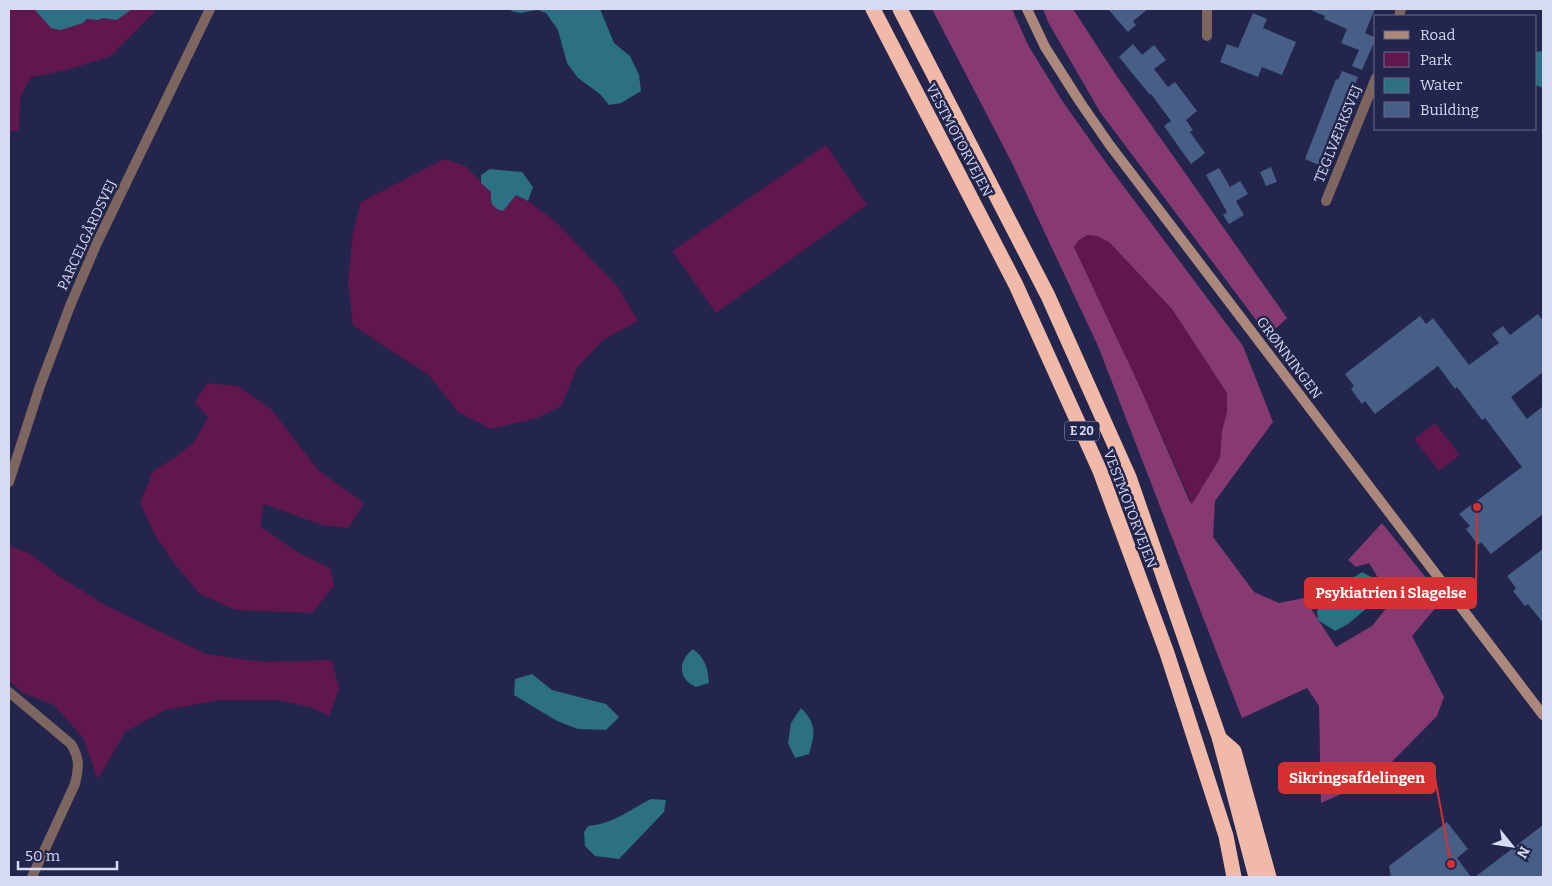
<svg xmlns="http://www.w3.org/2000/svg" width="1552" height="886" font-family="Bitter,serif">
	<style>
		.green { fill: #5f174e }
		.forest { fill: #863a71; fill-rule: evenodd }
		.water { fill: #2b7083 }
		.building { fill: #475f86 }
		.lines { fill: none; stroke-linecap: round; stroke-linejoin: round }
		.street { stroke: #7d665f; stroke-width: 10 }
		.secondary { stroke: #ac887c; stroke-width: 10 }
		.highway { stroke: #f1b9a7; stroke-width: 15 }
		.labels { text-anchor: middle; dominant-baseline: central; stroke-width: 5; stroke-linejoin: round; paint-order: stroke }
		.shield { fill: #23254c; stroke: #a0a4c1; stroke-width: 1 }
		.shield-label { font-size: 12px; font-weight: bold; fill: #d6daf3 }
		.street-label { font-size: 14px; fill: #d6daf3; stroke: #23254c }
		.leader { fill: none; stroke: #d63132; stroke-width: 2 }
		.callout-dot { fill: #d63132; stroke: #23254c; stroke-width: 2 }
		.callout { fill: #d63132; stroke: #d63132; stroke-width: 2 }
		.callout-label { font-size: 15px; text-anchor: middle; font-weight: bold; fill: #fff }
	</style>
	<rect width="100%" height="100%" fill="#23254c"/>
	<path class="green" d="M9 9H155L153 13 111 56 67 70 31 77 20 98 19 130 9 132Z
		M826 145 867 205 716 313 672 251Z
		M444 159 464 165 491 192 490 201 503 211 516 195 528 201 556 222 617 286 638 321 603 340 577 368 561 406 537 418 491 429 458 412 428 374 388 349 353 325 348 282 353 232 361 202Z
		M1087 234 1097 236 1109 242 1172 309 1227 393V412L1222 431 1220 458 1192 504 1139 385 1074 247 1079 240Z
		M207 383 238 386 272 410 318 470 364 503 348 528 322 525 264 504 260 526 297 552 330 568 334 586 312 613 236 610 200 594 177 567 156 537 140 503 153 471 177 456 193 443 208 418 195 402Z
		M1435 423 1460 455 1439 471 1414 439Z
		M9 546 29 553 59 576 105 605 206 654 264 662 332 660 339 689 329 716 310 707 278 700H220L165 710 125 732 98 779 83 738 54 705 23 693 9 680Z"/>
	<path class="forest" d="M932 9H1012L1028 45 1063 102 1107 164 1243 346 1273 422 1215 501 1213 537 1254 592 1279 603 1304 598 1336 647 1372 626 1392 601 1369 563 1356 567 1348 560 1382 523 1443 599 1412 636 1444 697 1437 716 1375 779 1321 803 1319 706 1307 688 1242 718 1098 346 1012 163ZM1087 235 1097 236 1109 242 1172 309 1227 393V412L1222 431 1220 458 1192 504 1189 500 1139 385 1074 247 1079 240Z
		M1043 9H1073L1114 72 1287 318 1268 336 1100 112 1048 22Z"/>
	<path class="water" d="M34 9H132L117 20 102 18 99 20 87 19 83 23 61 30 51 28Z
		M512 9H600L614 43 630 56 639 75 641 91 621 103 609 105 600 94 578 78 567 63 558 30 546 13 538 10 520 13 511 11Z
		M1543 51V88L1536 85V52Z
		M490 169 522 172 533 187 528 201 516 195 503 211C492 208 490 203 491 192L481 183V175Z
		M1362 572 1373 578 1377 588 1373 603 1348 624 1335 631 1318 620 1317 611 1330 593Z
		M693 649C705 658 708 668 709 683L696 687C693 685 688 683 686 680 677 669 684 656 693 649Z
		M532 674 552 690 606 704 619 717 606 730 578 729 557 721 514 695 515 679Z
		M801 708C817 724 815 734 809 754L795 758 788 743 791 723Z
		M651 799 666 800 664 812 619 859 595 856 585 846 584 832 588 826C613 824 629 810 651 799Z"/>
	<path class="building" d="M1108 9H1148L1133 21 1136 25 1128 32Z
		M1308 9H1375L1365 33 1376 38 1362 70 1352 66 1359 50 1341 43 1347 29 1324 19 1325 16Z
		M1253 13 1267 19 1263 28 1296 42 1282 75 1262 67 1258 77 1220 62 1227 44 1238 48Z
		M1133 44 1142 55 1154 45 1166 60 1154 69 1168 87 1175 82 1197 111 1186 120 1193 130 1190 132 1205 153 1191 164 1164 126 1171 121 1151 94 1150 95 1119 57Z
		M1342 71 1358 77 1321 166 1305 159 1336 79 1338 80Z
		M1271 167 1277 182 1266 186 1260 172Z
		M1219 168 1230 187 1240 181 1248 194 1236 201 1244 215 1229 224 1223 215 1227 212 1206 175Z
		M1538 314 1543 321V372L1511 397 1527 419 1543 406V514L1491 554 1481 542 1478 545 1466 529 1470 526 1459 514 1522 467 1485 418 1482 420 1457 387 1455 389 1438 366 1375 414 1365 401 1362 404 1351 389 1354 386 1345 374 1420 316 1426 324 1433 318 1469 365 1499 343 1492 334 1503 326 1510 335Z
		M1543 549V623L1528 604 1525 606 1513 591 1516 588 1507 576Z
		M1447 822 1468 849 1457 858 1471 877H1391L1389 866Z
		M1543 825V877H1475Z"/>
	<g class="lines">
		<path class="street" d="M1207 9V36
			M1399 16 1401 9
			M1326 201 1376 78
			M9 482 40 386 70 306 96 245 210 9
			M9 692 71 744C80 759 79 767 75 784L32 877"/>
		<path class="secondary" d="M1027 9 1045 47 1080 102 1109 144 1543 715"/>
		<path class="highway" d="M873 9 1016 285 1100 471 1167 653 1226 836 1234 877
			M900 9 1048 296 1129 477 1219 737 1256 877
			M1219 738 1234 751 1269 877"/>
	</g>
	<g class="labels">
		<rect class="shield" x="1064.5" y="421.5" width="35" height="19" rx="4"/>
		<g class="shield-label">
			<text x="1082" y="431">E 20</text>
		</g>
		<g class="street-label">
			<text transform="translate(1338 134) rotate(-68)">TEGLVÆRKSVEJ</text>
			<text transform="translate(959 140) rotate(62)">VESTMOTORVEJEN</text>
			<text transform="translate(87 235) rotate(-65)">PARCELGÅRDSVEJ</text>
			<text transform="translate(1289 358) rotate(53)">GRØNNINGEN</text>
			<text transform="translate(1130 509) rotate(69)">VESTMOTORVEJEN</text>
		</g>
	</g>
	<path class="leader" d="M1477 507L1476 593M1451 864L1435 778"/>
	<g class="callout-dot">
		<circle cx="1477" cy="507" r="5"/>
		<circle cx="1451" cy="864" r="5"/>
	</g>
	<g class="callout">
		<rect x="1305" y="578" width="171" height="30" rx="5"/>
		<rect x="1279" y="763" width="156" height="30" rx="5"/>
	</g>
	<g class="callout-label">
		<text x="1391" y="598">Psykiatrien i Slagelse</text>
		<text x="1357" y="783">Sikringsafdelingen</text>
	</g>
	<rect width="1552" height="886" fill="none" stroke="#d6daf3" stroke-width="20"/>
	<rect x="1374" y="15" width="162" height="115" fill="#23254c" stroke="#6b6d8f"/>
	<rect x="1384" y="31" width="25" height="8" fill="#ac887c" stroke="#6b6d8f"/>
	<text x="1420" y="40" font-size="15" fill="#d6daf3">Road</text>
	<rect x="1384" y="52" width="25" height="15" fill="#5f174e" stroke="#6b6d8f"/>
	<text x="1420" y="65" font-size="15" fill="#d6daf3">Park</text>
	<rect x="1384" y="78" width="25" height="15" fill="#2b7083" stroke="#6b6d8f"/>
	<text x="1420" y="90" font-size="15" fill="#d6daf3">Water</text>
	<rect x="1384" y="102" width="25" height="15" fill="#475f86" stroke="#6b6d8f"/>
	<text x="1420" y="115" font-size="15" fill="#d6daf3">Building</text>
	<g transform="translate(1512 846) rotate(120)" stroke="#23254c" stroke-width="4" paint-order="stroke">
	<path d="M0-4L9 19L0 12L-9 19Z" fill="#d6daf3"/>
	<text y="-8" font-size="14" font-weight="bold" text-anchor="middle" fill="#d6daf3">N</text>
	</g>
	<path d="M18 861v8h99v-8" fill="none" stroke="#d6daf3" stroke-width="2.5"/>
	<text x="25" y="861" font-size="15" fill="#d6daf3" stroke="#23254c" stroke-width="4" paint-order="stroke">50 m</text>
</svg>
